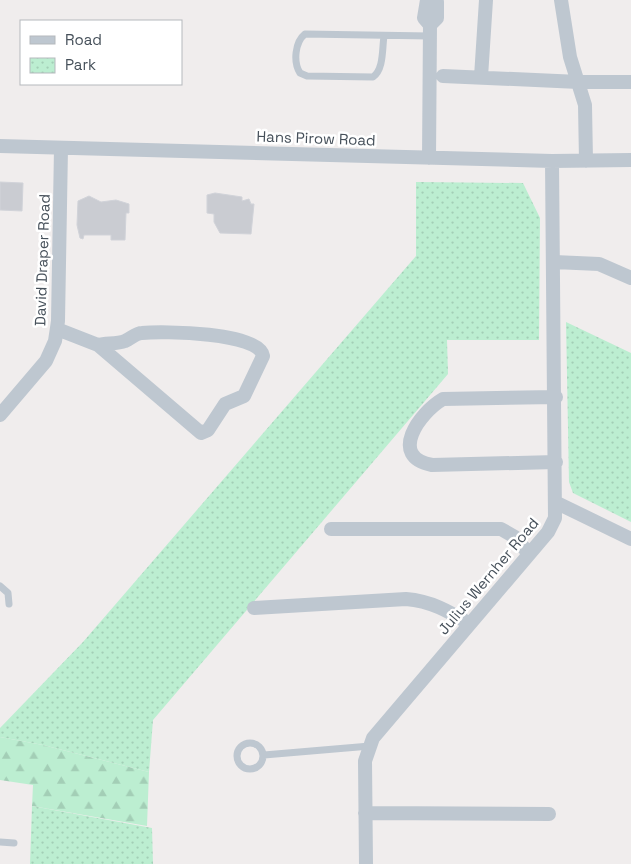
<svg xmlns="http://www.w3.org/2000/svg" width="631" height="864" font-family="'Space Grotesk',sans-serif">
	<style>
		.forest { fill: url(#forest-firs) }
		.park { fill: url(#park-dots) }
		.building { fill: #caccd2; stroke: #d1d3d9 }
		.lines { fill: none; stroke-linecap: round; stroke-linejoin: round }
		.lane { stroke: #bec7d0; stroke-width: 7 }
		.street { stroke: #bec7d0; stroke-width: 14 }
		.labels { text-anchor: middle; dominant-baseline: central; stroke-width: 5; stroke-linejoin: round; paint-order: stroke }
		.street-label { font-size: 15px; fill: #46505a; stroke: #fff }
	</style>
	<defs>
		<pattern id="forest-firs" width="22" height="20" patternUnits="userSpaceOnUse" patternTransform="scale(1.25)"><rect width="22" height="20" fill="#bceed1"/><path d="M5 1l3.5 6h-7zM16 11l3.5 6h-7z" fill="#a3ceb6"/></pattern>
		<pattern id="park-dots" width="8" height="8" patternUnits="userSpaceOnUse" patternTransform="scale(1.25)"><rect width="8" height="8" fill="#bceed1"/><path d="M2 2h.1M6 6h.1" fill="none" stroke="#a3ceb6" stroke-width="1.8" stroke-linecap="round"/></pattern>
	</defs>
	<rect width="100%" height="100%" fill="#f0eded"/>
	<path class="forest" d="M0 737 43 745 149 772 147 826 32 806 33 785 0 780Z"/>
	<path class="park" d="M416 182 523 183 540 218 539 340H447L448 374 153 720 149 772 43 745 0 737V728L83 642 416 256Z
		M566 322 631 353V522L573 493 569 482Z
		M32 806 152 828 153 864H30Z"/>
	<path class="building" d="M0 182 23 183 22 211 0 210Z
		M215 193 242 197V201L249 199 251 204H254L251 234 220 233 214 222V214L207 213V195Z
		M89 196 101 202 116 200 129 204V213H126L125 240H111V235H84L83 239 80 238 77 225 78 201Z"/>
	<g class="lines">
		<path class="lane" d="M384 36C382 49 384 69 373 77L307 76 300 73C293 62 295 42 305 34L430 36
			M0 586 8 593 9 604
			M237 756a13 13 0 1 1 26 0a13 13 0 1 1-26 0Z
			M264 755 370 746
			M0 842 14 843"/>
		<path class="street" d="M427 0 424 18 430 25 429 158
			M561 0 570 57 585 105 586 161
			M430 25 437 18V2L435 0
			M443 76 579 82H631
			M481 77 486 0
			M0 146 552 161 631 160
			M554 262 599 264 631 278
			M57 329 98 345 201 433 208 430 225 404 244 396 263 356C259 332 163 331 142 333 135 333 131 339 125 341 117 344 107 343 98 345
			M556 397 443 399C419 413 388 457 432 465L556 462
			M0 415 46 361 55 341 58 321 61 148
			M557 503 631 539
			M331 529H501L515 537 529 554
			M254 608 406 599C431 601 448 611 470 624
			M365 813 549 814
			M366 864 365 761 373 738 548 532 555 518 552 161"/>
	</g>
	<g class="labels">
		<g class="street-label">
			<text transform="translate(316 138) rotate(2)">Hans Pirow Road</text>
			<text transform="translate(42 260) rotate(-88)">David Draper Road</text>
			<text transform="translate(488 576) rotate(-50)">Julius Wernher Road</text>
		</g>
	</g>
	<rect x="20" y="20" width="162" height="65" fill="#ffffff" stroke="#b5b9bd"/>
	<rect x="30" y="36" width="25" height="8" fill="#bec7d0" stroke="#b5b9bd"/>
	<text x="65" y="45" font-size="15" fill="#46505a">Road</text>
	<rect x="30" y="58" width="25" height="15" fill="url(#park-dots)" stroke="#b5b9bd"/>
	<text x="65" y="70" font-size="15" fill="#46505a">Park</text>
</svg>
